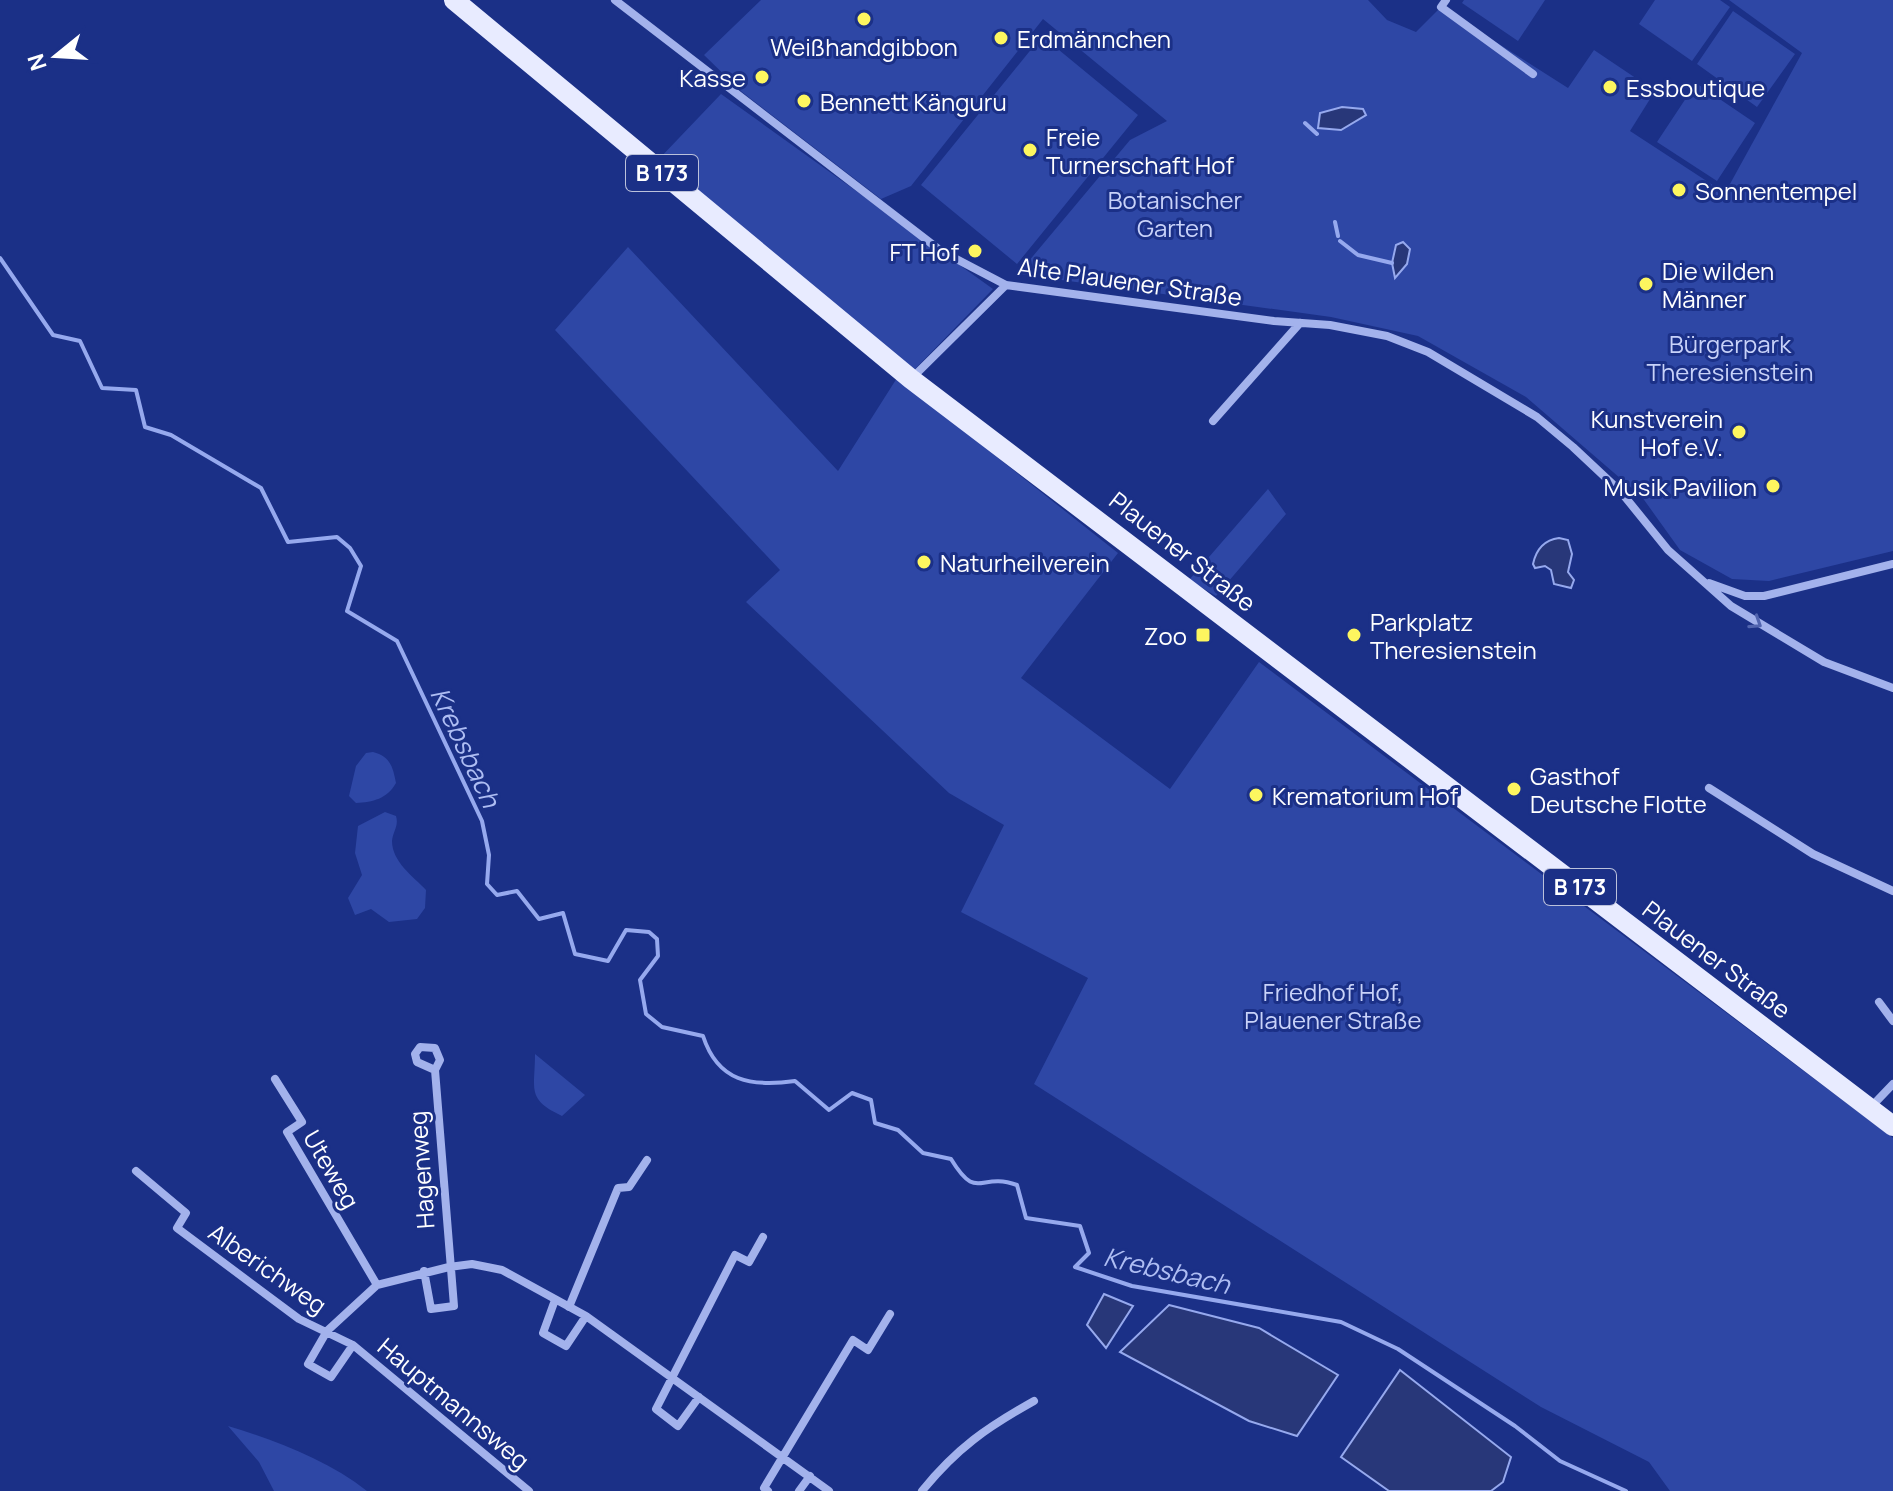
<svg xmlns="http://www.w3.org/2000/svg" width="1893" height="1491" font-family="Manrope,sans-serif">
	<style>
		.green { fill: #2e47a5 }
		.water { fill: #283779; stroke: #96a9ee; stroke-width: 2 }
		.lines { fill: none; stroke-linecap: round; stroke-linejoin: round }
		.stream { stroke: #96a9ee; stroke-width: 4 }
		.minor { stroke: #a3b2ec; stroke-width: 8 }
		.primary { stroke: #e8ebff; stroke-width: 20 }
		.oneway { stroke: #5164af }
		.poi-dot { fill: #fdf65f; stroke: #1b3087; stroke-width: 3 }
		.labels { text-anchor: middle; dominant-baseline: central; stroke-width: 6; stroke-linejoin: round; paint-order: stroke }
		.shield { fill: #1b3087; stroke: #bbc1db; stroke-width: 2 }
		.shield-label { font-size: 22px; font-weight: bold; fill: #fff }
		.poi-label { font-size: 24px; fill: #fff; stroke: #1b3087; text-anchor: start }
		.park-label { font-size: 24px; fill: #c8d2f9; stroke: #1b3087 }
		.street-label { font-size: 24px; fill: #fff; stroke: #1b3087 }
		.water-label { font-size: 26px; font-style: italic; fill: #aebdf3; stroke: #1b3087 }
	</style>
	<rect width="100%" height="100%" fill="#1b3087"/>
	<path class="green" d="M761 0H1368L1387 20 1416 32 1441 7 1568 88 1594 50 1655 91 1630 131 1725 193 1802 53 1729 0H1893V551L1769 581 1732 579 1680 550 1642 497 1526 397 1418 336 1331 317 1018 274 1130 140 1167 121 1043 19 911 186 881 199 742 92 704 55Z
		M1464 0H1545L1518 41 1462 3Z
		M1655 0H1720L1730 7 1692 61 1639 24Z
		M1733 11 1795 54 1757 107 1697 64Z
		M1042 36 1138 115 1017 264 921 185Z
		M1696 83 1755 123 1717 181 1657 142Z
		M721 94 993 289 913 371 658 160Z
		M628 247 838 471 897 378 1118 553 1021 678 1170 789 1259 662 1893 1138V1491H1670L1649 1462 1541 1407 1034 1084 1088 978 961 912 1004 825 949 793 746 602 780 570 555 330Z
		M1268 489 1286 514 1216 596 1189 580Z
		M373 752C390 756 393 767 396 783 387 799 373 802 356 803L349 796 356 766 366 753Z
		M385 812 396 816C399 826 393 831 392 841 392 862 413 876 426 890L425 908 417 919 389 922 371 909 355 915 348 898 362 875 355 853 358 826Z
		M535 1054 585 1095 562 1116C526 1099 535 1090 535 1054Z
		M228 1426C275 1440 328 1460 367 1491H274L259 1462Z"/>
	<path class="water" d="M1342 107 1363 109 1366 115 1341 130 1318 128 1320 113Z
		M1403 242 1410 249 1407 264 1395 278 1392 263 1396 245Z
		M1559 538 1568 540 1572 554 1568 572 1574 580 1571 588 1554 584 1551 570 1545 566 1535 568 1533 564C1536 550 1544 540 1559 538Z
		M1104 1294 1133 1306 1106 1348 1087 1325Z
		M1169 1305 1259 1328 1338 1375 1297 1436 1249 1421 1120 1352Z
		M1400 1370 1511 1457 1503 1482 1491 1491H1389L1341 1457Z"/>
	<g class="lines">
		<path class="stream" d="M1305 123 1317 134
			M1335 222 1338 236
			M1340 241 1358 255 1392 263
			M0 258 53 335 80 341 102 388 136 390 145 427 171 435 261 488 288 542 337 537 350 548 361 566 347 611 397 641 482 821 489 855 487 884 497 895 517 891 539 919 563 913 575 954 608 961 626 930 649 932 657 939 658 956 640 980 646 1014 662 1027 703 1036C718 1082 751 1087 795 1081L829 1110 852 1093 871 1100 875 1123 898 1130 923 1153 951 1159C978 1203 979 1171 1017 1185L1026 1218 1080 1226 1089 1253 1075 1267 1132 1286 1341 1322 1398 1349 1515 1426 1560 1461 1626 1491"/>
		<path class="minor" d="M615 0 941 251 1006 285 1274 321 1330 325 1387 336 1428 352 1537 417 1573 447 1621 492 1668 550 1731 606 1824 662 1893 688
			M1446 0 1441 7 1533 74
			M913 377 1006 285
			M1213 421 1300 323
			M1709 583 1745 596H1764L1893 564
			M1709 788 1813 854 1893 891
			M1879 1002 1893 1021
			M275 1079 302 1122 287 1132 377 1285
			M1870 1108 1893 1084
			M136 1171 186 1213 177 1228 299 1319 353 1345 529 1491
			M424 1271 431 1309 454 1306 435 1070 440 1060 435 1048 420 1047 415 1054 417 1062 435 1070
			M555 1300 543 1333 566 1346 586 1316
			M569 1307 618 1188 629 1187 647 1160
			M353 1345 331 1377 308 1364 327 1331 377 1285 449 1267 472 1264 502 1270 586 1316 829 1491
			M699 1397 678 1426 656 1409 735 1255 749 1262 763 1237
			M768 1491 764 1488 853 1340 868 1350 890 1314
			M799 1491 810 1476
			M922 1491C957 1448 986 1428 1034 1401"/>
		<path class="primary" d="M454 0 911 379 1893 1126"/>
	</g>
	<defs><path id="oneway-chevron" d="M-2-3.5L2.5 0L-2 3.5" fill="none" stroke-width="1.6" stroke-linecap="round" stroke-linejoin="round" transform="scale(2)"/></defs>
	<use class="oneway" href="#oneway-chevron" transform="translate(1756 623) rotate(33)"/>
	<g class="poi-dot">
		<circle cx="864" cy="19" r="8"/>
		<circle cx="1001" cy="38" r="8"/>
		<circle cx="762" cy="77" r="8"/>
		<circle cx="1610" cy="87" r="8"/>
		<circle cx="804" cy="101" r="8"/>
		<circle cx="1030" cy="150" r="8"/>
		<circle cx="1679" cy="190" r="8"/>
		<circle cx="975" cy="251" r="8"/>
		<circle cx="1646" cy="284" r="8"/>
		<circle cx="1739" cy="432" r="8"/>
		<circle cx="1773" cy="486" r="8"/>
		<circle cx="924" cy="562" r="8"/>
		<rect x="1195" y="627" width="16" height="16" rx="4"/>
		<circle cx="1354" cy="635" r="8"/>
		<circle cx="1514" cy="789" r="8"/>
		<circle cx="1256" cy="795" r="8"/>
	</g>
	<g class="labels">
		<g class="shield">
			<rect x="626" y="155" width="72" height="36" rx="6"/>
			<rect x="1544" y="869" width="72" height="36" rx="6"/>
		</g>
		<g class="shield-label">
			<text x="662" y="173">B 173</text>
			<text x="1580" y="887">B 173</text>
		</g>
		<g class="poi-label">
			<text x="1017" y="38">Erdmännchen</text>
			<text x="864" y="46" text-anchor="middle">Weißhandgibbon</text>
			<text x="746" y="77" text-anchor="end">Kasse</text>
			<text x="1626" y="87">Essboutique</text>
			<text x="820" y="101">Bennett Känguru</text>
			<text x="1046" y="136">Freie<tspan x="1046" dy="28">Turnerschaft Hof</tspan></text>
			<text x="1695" y="190">Sonnentempel</text>
			<text x="959" y="251" text-anchor="end">FT Hof</text>
			<text x="1662" y="270">Die wilden<tspan x="1662" dy="28">Männer</tspan></text>
			<text x="1723" y="418" text-anchor="end">Kunstverein<tspan x="1723" dy="28">Hof e.V.</tspan></text>
			<text x="1757" y="486" text-anchor="end">Musik Pavilion</text>
			<text x="940" y="562">Naturheilverein</text>
			<text x="1370" y="621">Parkplatz<tspan x="1370" dy="28">Theresienstein</tspan></text>
			<text x="1187" y="635" text-anchor="end">Zoo</text>
			<text x="1530" y="775">Gasthof<tspan x="1530" dy="28">Deutsche Flotte</tspan></text>
			<text x="1272" y="795">Krematorium Hof</text>
		</g>
		<g class="park-label">
			<text x="1175" y="199">Botanischer<tspan x="1175" dy="28">Garten</tspan></text>
			<text x="1730" y="343">Bürgerpark<tspan x="1730" dy="28">Theresienstein</tspan></text>
			<text x="1333" y="991">Friedhof Hof,<tspan x="1333" dy="28">Plauener Straße</tspan></text>
		</g>
		<g class="street-label">
			<text transform="translate(1130 281) rotate(8)">Alte Plauener Straße</text>
			<text transform="translate(1183 551) rotate(38)">Plauener Straße</text>
			<text transform="translate(1717 959) rotate(37)">Plauener Straße</text>
			<text transform="translate(332 1169) rotate(60)">Uteweg</text>
			<text transform="translate(421 1170) rotate(-94)">Hagenweg</text>
			<text transform="translate(268 1268) rotate(35)">Alberichweg</text>
			<text transform="translate(454 1403) rotate(40)">Hauptmannsweg</text>
		</g>
		<g class="water-label">
			<text transform="translate(466 747) rotate(65)">Krebsbach</text>
			<text transform="translate(1167 1270) rotate(13)">Krebsbach</text>
		</g>
	</g>
	<g transform="translate(56 56) rotate(252)" stroke="#1b3087" stroke-width="6" paint-order="stroke">
	<path d="M0-6L14 30L0 20L-14 30Z" fill="#ffffff"/>
	<text y="-12" font-size="22" font-weight="bold" text-anchor="middle" fill="#ffffff">N</text>
	</g>
</svg>
